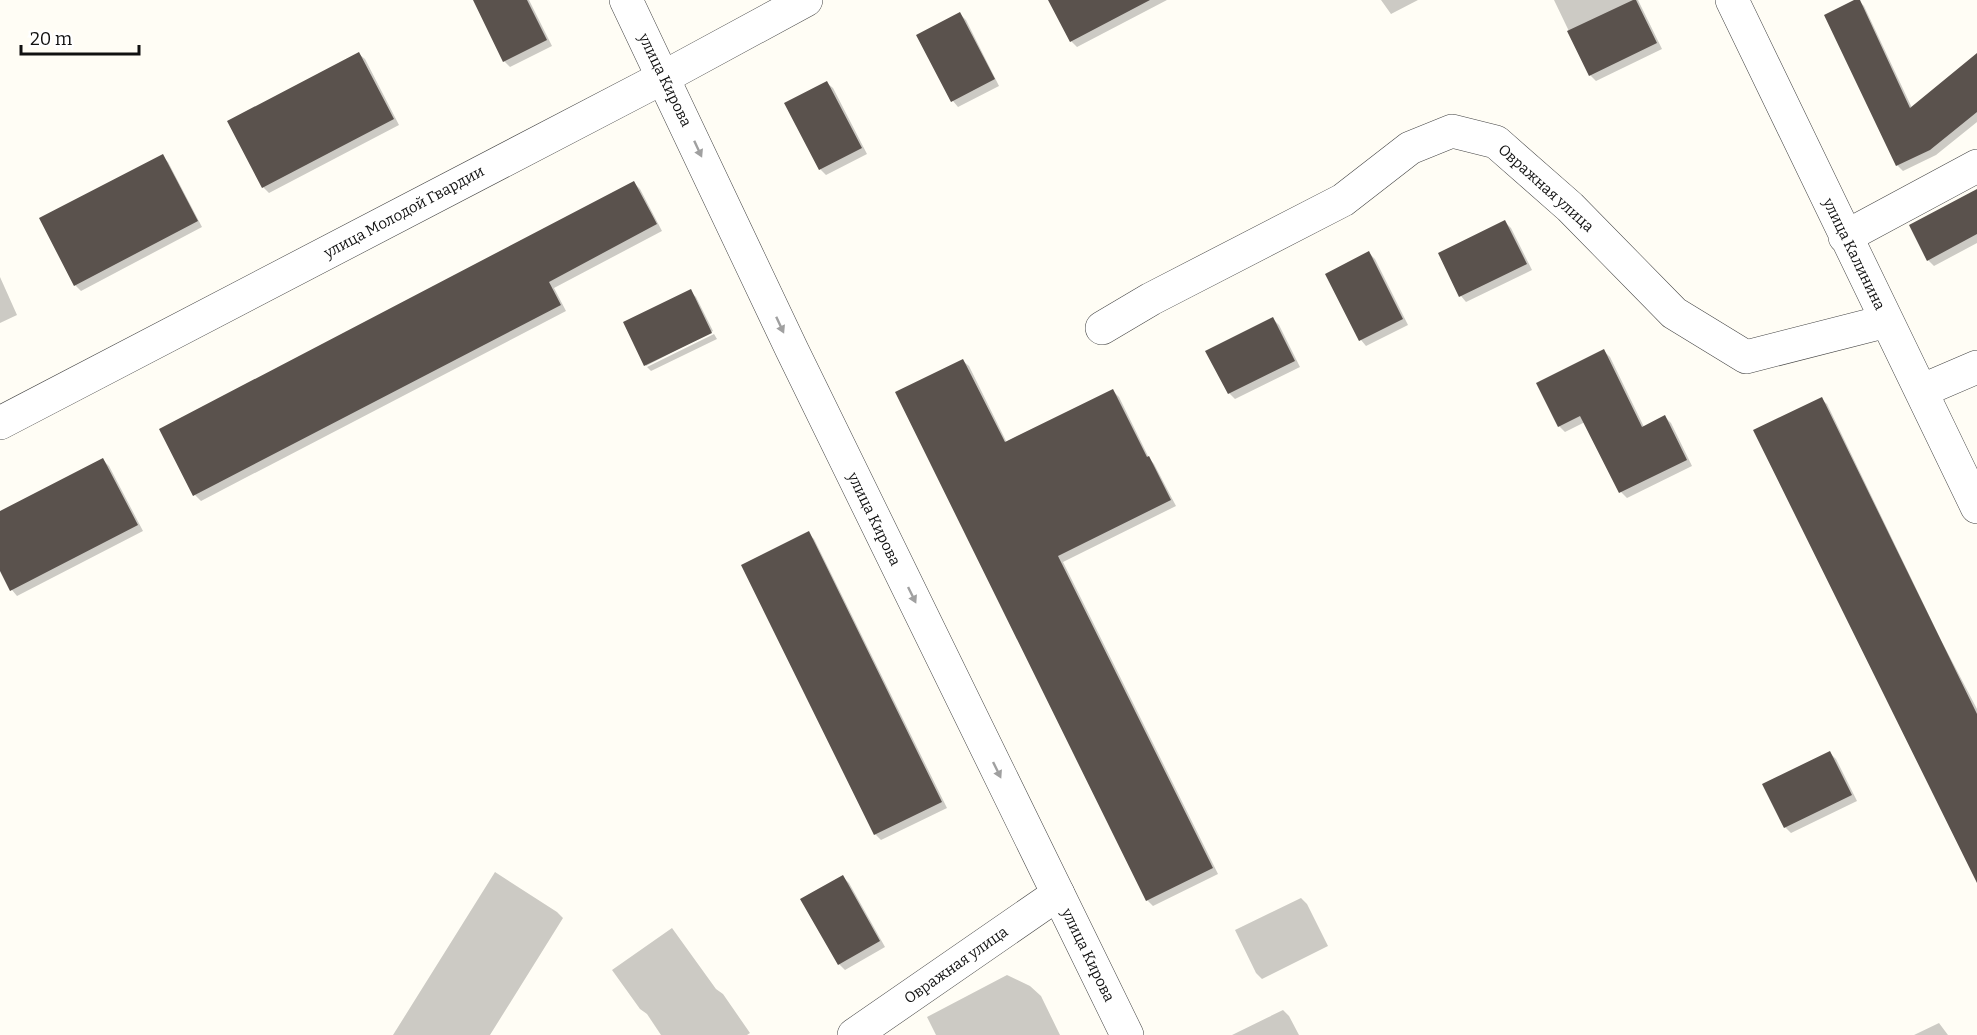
<svg xmlns="http://www.w3.org/2000/svg" width="1977" height="1035" font-family="Bitter,serif">
	<style>
		.shadow { fill: #0003 }
		.building { fill: #5a524d }
		.lines { fill: none; stroke-linecap: round; stroke-linejoin: round }
		.minor-casing { stroke: #444; stroke-width: 34 }
		.tertiary-casing { stroke: #444; stroke-width: 34 }
		.minor { stroke: #fff; stroke-width: 33 }
		.tertiary { stroke: #fff; stroke-width: 33 }
		.oneway { fill: #a0a0a0 }
		.labels { text-anchor: middle; dominant-baseline: central; stroke-width: 6; stroke-linejoin: round; paint-order: stroke }
		.street-label { font-size: 15px; fill: #111; stroke: #fff }
	</style>
	<rect width="100%" height="100%" fill="#fffdf5"/>
	<path class="shadow" d="M474 0H529L552 46 510 67 504 61Z
		M1050 0H1167L1077 47 1071 41Z
		M1381 0H1418L1391 14Z
		M1554 0H1638L1662 49 1596 81 1590 75Z
		M1858 0 1864 6 1912 108 1977 55V122L1936 155 1903 171 1897 165Z
		M960 14 966 20 999 86 958 107 953 101Z
		M359 54 365 59 399 125 269 193 263 187Z
		M827 83 833 88 867 154 826 175 820 169Z
		M162 156 168 162 202 227 81 291 75 285Z
		M634 183 640 189 662 231 554 288 566 311 201 501 195 495Z
		M1977 191V243L1934 266 1928 260Z
		M1505 222 1511 228 1532 270 1466 302 1461 296 1440 254Z
		M1369 253 1375 259 1408 325 1366 346 1361 340Z
		M0 277 17 315 0 323Z
		M690 291 696 297 713 331 646 366 625 323Z
		M1273 319 1279 325 1300 367 1235 399 1229 393Z
		M714 334 717 339 651 371 647 367Z
		M1604 351 1610 357 1644 427 1665 417 1671 423 1692 466 1627 498 1621 492 1585 422 1565 432 1559 426Z
		M963 361 969 366 1007 443 1113 391 1119 397 1149 458 1154 464 1176 506 1063 562 1218 874 1153 906 1147 900Z
		M1821 399 1827 404 1941 640 1977 709V880Z
		M103 460 109 466 143 531 17 596 12 590 0 568V513Z
		M808 533 814 539 947 808 881 840 875 834Z
		M1830 753 1836 759 1857 801 1791 833 1785 827Z
		M495 872 557 912 563 918 490 1035H393Z
		M843 877 849 883 885 947 845 970 839 964Z
		M1301 898 1307 904 1328 946 1262 979 1256 973 1235 930Z
		M672 928 716 989 723 994 750 1033 747 1035H661L647 1014 640 1009 612 970Z
		M1007 975 1030 986 1041 996 1060 1035H936L927 1017Z
		M1283 1010 1289 1016 1299 1035H1232Z
		M1939 1023 1948 1035H1914Z"/>
	<path class="building" d="M473 0H527L547 40 503 62Z
		M1048 0H1150L1070 42Z
		M1633 0H1636L1657 43 1589 76 1567 31Z
		M1854 0H1860L1910 108 1977 53V112L1930 150 1896 166 1824 15Z
		M960 12 995 79 951 102 916 35Z
		M359 52 394 119 262 188 227 121Z
		M827 81 862 148 819 170 784 103Z
		M163 154 198 221 74 286 39 218Z
		M634 181 657 224 549 282 561 305 193 496 159 429Z
		M1977 189V234L1927 261 1909 225Z
		M1505 220 1527 264 1459 297 1438 253Z
		M1369 251 1403 319 1359 341 1325 274Z
		M691 289 712 333 644 366 623 322Z
		M1273 317 1295 361 1228 394 1205 351Z
		M1604 349 1642 427 1665 415 1687 460 1619 493 1580 416 1558 427 1536 383Z
		M963 359 1005 442 1113 389 1147 457 1149 456 1171 500 1058 556 1213 868 1146 901 895 392Z
		M1822 397 1977 714V883L1753 430Z
		M103 458 138 525 10 591 0 571V511Z
		M809 531 942 802 874 835 741 565Z
		M1830 751 1852 795 1784 828 1762 784Z
		M843 875 880 941 838 965 800 899Z"/>
	<g class="lines">
		<g class="minor-casing">
			<path id="minor" d="M1732 0 1977 507
				M1845 237 1977 166
				M1102 328 1151 299 1343 200 1410 148 1452 131 1496 142 1570 207 1674 313 1746 357 1887 321
				M1921 391 1977 367
				M0 423 664 77 806 0
				M854 1035 1058 894"/>
		</g>
		<g class="tertiary-casing">
			<path id="tertiary" d="M626 0 792 350 1127 1035"/>
		</g>
		<use href="#minor" class="minor"/>
		<use href="#tertiary" class="tertiary"/>
	</g>
	<defs><path id="oneway-solid" d="M-6-.8H1V-3.2L6.5 0L1 3.2V.8H-6Z" transform="scale(1.5)"/></defs>
	<g class="oneway">
		<use href="#oneway-solid" transform="translate(698 149) rotate(65)"/>
		<use href="#oneway-solid" transform="translate(780 325) rotate(65)"/>
		<use href="#oneway-solid" transform="translate(912 595) rotate(64)"/>
		<use href="#oneway-solid" transform="translate(997 770) rotate(64)"/>
	</g>
	<g class="labels">
		<g class="street-label">
			<text transform="translate(665 80) rotate(64)">улица Кирова</text>
			<text transform="translate(1546 188) rotate(42)">Овражная улица</text>
			<text transform="translate(404 212) rotate(-28)">улица Молодой Гвардии</text>
			<text transform="translate(1854 254) rotate(64)">улица Калинина</text>
			<text transform="translate(874 519) rotate(64)">улица Кирова</text>
			<text transform="translate(1088 955) rotate(64)">улица Кирова</text>
			<text transform="translate(956 965) rotate(-35)">Овражная улица</text>
		</g>
	</g>
	<path d="M21 45v9h118v-9" fill="none" stroke="#111111" stroke-width="3"/>
	<text x="30" y="45" font-size="18" fill="#111111" stroke="#ffffff" stroke-width="4.5" paint-order="stroke">20 m</text>
</svg>
